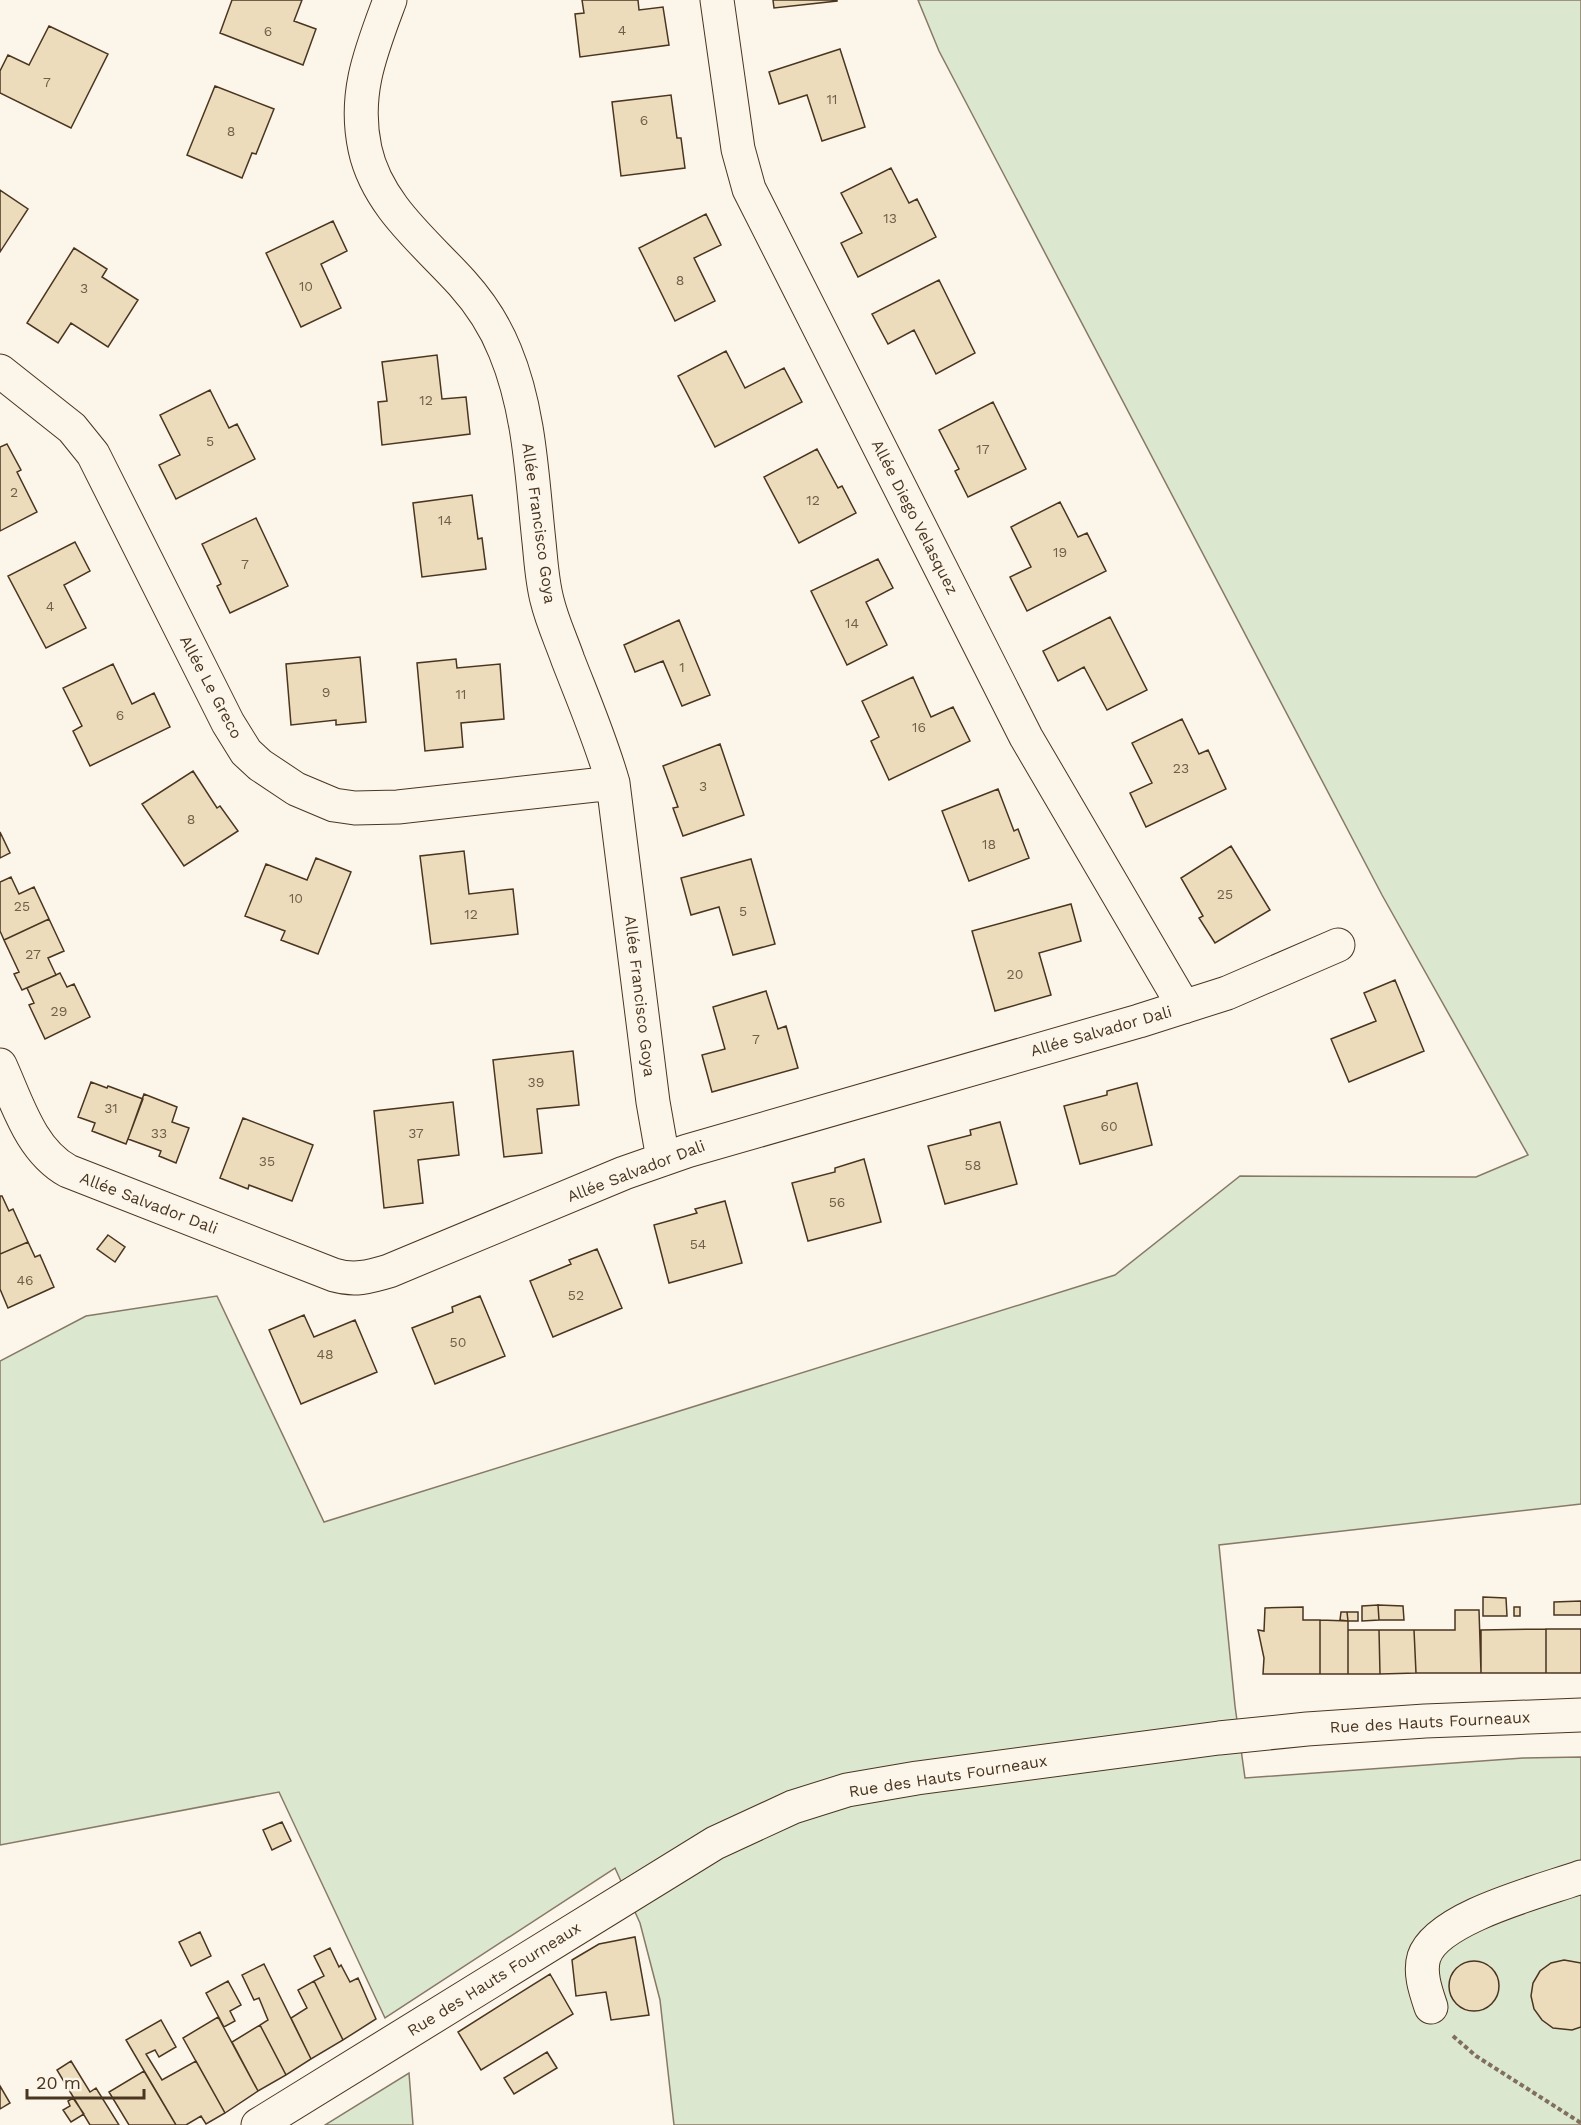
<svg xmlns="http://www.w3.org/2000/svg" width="1581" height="2125" font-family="'Work Sans',sans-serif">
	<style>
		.green { fill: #dce7d0; stroke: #887966; stroke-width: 1.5 }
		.building { fill: #ecdcbc; stroke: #4a3520; stroke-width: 1.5 }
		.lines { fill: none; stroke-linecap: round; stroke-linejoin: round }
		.street-casing { stroke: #4a3520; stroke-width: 35 }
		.secondary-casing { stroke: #4a3520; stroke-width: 35 }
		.path { stroke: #7f6f5c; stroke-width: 4; stroke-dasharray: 4.5 3; stroke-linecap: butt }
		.street { stroke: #fbf6e9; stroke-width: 33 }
		.secondary { stroke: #fbf6e9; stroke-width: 33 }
		.labels { text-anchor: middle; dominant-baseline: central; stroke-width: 4.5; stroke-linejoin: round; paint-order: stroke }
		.number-label { font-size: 14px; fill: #725f47 }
		.street-label { font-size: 16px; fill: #4a3520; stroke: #fbf6e9 }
	</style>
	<rect width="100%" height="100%" fill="#fbf6e9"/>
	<path class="green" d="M918 0H1581V1504L1219 1545 1235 1706 1245 1778 1523 1758 1581 1757V2125H674L660 2000 640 1923 615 1868 385 2018 279 1792 0 1845V1361L86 1316 217 1296 324 1522 1115 1275 1240 1176 1476 1177 1528 1155 1382 895 939 51Z
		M409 2073 413 2125H325Z"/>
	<path class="building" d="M232 0H302L294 21 316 29 303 65 220 33Z
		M582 0H638L639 10 663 7 669 45 580 57 575 14 584 13Z
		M773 0H837V1L774 8Z
		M49 26 108 54 71 128 0 93V71L8 55 29 65Z
		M840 49 865 127 822 141 807 95 779 104 769 72Z
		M215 86 274 109 256 154 252 153 242 178 187 155Z
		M671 95 677 138H681L685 168 621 176 612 102Z
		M891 168 909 203 917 199 936 237 858 277 841 243 862 233 841 193Z
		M0 190 28 209 0 252Z
		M706 214 721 245 694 258 715 301 675 321 639 248Z
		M333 221 347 251 321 264 341 308 301 327 266 253Z
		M74 248 107 269 102 277 138 300 108 347 71 323 58 343 27 323Z
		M939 280 975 353 936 374 914 330 888 344 872 314Z
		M726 351 745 388 784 368 802 402 715 447 678 376Z
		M437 355 442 399 466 397 470 434 382 445 378 402 387 401 382 362Z
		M210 390 229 428 237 424 255 459 176 499 159 465 180 455 160 415Z
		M993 402 1026 469 968 497 955 471 959 469 939 430Z
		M7 444 21 470 17 472 37 512 0 531V447Z
		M817 449 838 488 842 486 856 513 799 543 764 477Z
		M472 495 478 539 482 538 486 569 422 577 413 503Z
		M1060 502 1078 537 1087 533 1106 571 1027 611 1010 577 1031 567 1011 527Z
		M256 518 288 586 230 613 217 586 221 584 202 544Z
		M75 542 90 571 64 585 86 628 46 648 8 576Z
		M878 559 893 588 866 602 887 645 847 665 811 591Z
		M1110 617 1147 690 1107 710 1084 667 1058 681 1043 651Z
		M679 620 710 695 682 706 663 661 635 672 624 645Z
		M360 657 366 722 336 725V720L291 725 286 664Z
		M456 659 457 668 500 664 504 719 461 723 463 747 425 751 417 663Z
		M113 664 132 704 154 693 170 727 90 766 73 731 82 726 63 688Z
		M913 677 931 717 953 707 970 741 889 780 871 741 879 737 862 701Z
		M1182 719 1199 754 1208 750 1226 789 1146 827 1130 793 1152 783 1132 743Z
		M720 744 744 815 683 836 673 808 678 807 663 766Z
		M193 771 217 808 220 806 238 831 184 866 142 804Z
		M998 789 1014 831 1018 829 1029 858 969 881 942 811Z
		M0 832 10 853 0 858Z
		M1231 846 1270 910 1215 943 1199 918 1203 916 1181 878Z
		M464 851 469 894 513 889 518 934 431 944 420 856Z
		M316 858 351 872 318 954 281 940 285 931 245 916 266 864 307 880Z
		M751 859 775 944 733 955 719 907 691 915 681 878Z
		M11 877 19 894 34 887 49 919 4 940 0 931V882Z
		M1071 904 1081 941 1039 953 1051 995 995 1011 972 931Z
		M49 919 64 951 48 958 56 975 22 990 14 974 19 972 4 940Z
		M60 973 67 987 74 984 90 1017 45 1039 29 1005 34 1003 27 988Z
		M1395 980 1424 1051 1349 1082 1331 1039 1376 1021 1364 993Z
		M766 991 778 1029 786 1026 798 1068 712 1092 702 1055 725 1049 713 1007Z
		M573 1051 579 1105 537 1109 542 1153 504 1157 493 1060Z
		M91 1082 107 1088 108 1086 143 1099 126 1144 92 1131 95 1123 78 1117Z
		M1137 1083 1152 1145 1080 1164 1064 1106 1107 1095V1091Z
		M144 1094 177 1107 172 1122 189 1128 176 1163 159 1156 161 1151 128 1139Z
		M453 1102 459 1155 418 1160 423 1203 384 1208 374 1111Z
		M243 1118 313 1145 292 1201 249 1185 248 1189 220 1178Z
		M1000 1122 1017 1184 945 1204 928 1146 971 1135 970 1130Z
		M864 1159 881 1222 808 1241 792 1183 835 1172V1168Z
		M0 1196H2L9 1211 13 1209 28 1242 0 1254Z
		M725 1201 742 1263 669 1283 654 1225 697 1213 695 1209Z
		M108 1235 125 1247 115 1262 97 1249Z
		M28 1242 35 1257 40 1255 54 1287 8 1308 0 1289V1254Z
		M597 1249 622 1308 553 1337 530 1281 571 1264 569 1260Z
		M480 1296 505 1356 435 1384 412 1328 453 1312 452 1307Z
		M304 1315 314 1337 355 1320 377 1372 301 1404 269 1330Z
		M1483 1597 1506 1598 1507 1616H1483Z
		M1581 1601V1615H1554V1602Z
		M1378 1605 1403 1606 1404 1620H1379Z
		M1378 1605 1379 1620 1362 1621V1606Z
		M1303 1607V1620H1320V1674H1263L1264 1658 1258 1630 1264 1631 1265 1608Z
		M1514 1607H1520V1616H1514Z
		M1455 1610H1479L1481 1673H1416L1414 1630H1455Z
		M1341 1612H1347L1348 1621 1340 1620Z
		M1347 1612H1358V1621H1348Z
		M1320 1620 1348 1621V1674H1320Z
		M1546 1629H1581V1673H1546Z
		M1546 1629V1673H1481V1630Z
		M1348 1630H1379L1380 1674H1348Z
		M1379 1630H1414L1416 1673 1380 1674Z
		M282 1822 291 1841 272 1850 263 1830Z
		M200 1932 211 1956 191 1966 179 1942Z
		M635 1937 649 2015 611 2020 606 1992 576 1996 572 1960 599 1944Z
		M330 1948 339 1967 341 1965 350 1982 358 1978 376 2019 343 2040 314 1981 324 1976 314 1956Z
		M1564 1960 1581 1963V2027L1572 2030 1553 2028 1542 2020 1534 2009 1531 1996 1533 1983 1540 1971 1551 1963Z
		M1449 1986a25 25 0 1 1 50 0a25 25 0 1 1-50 0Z
		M264 1964 311 2059 286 2075 260 2025 268 2020 259 1998 254 2000 242 1975Z
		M550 1974 573 2014 481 2070 458 2032Z
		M228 1981 241 2005 230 2011 235 2021 224 2027 206 1993Z
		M314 1981 343 2040 311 2059 291 2018 307 2008 298 1990Z
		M218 2017 258 2091 225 2113 183 2038Z
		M161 2020 176 2047 159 2057 155 2050 146 2054 162 2080 196 2061 225 2113 206 2124 201 2116 186 2125H176L126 2040Z
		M260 2025 286 2075 258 2091 232 2042Z
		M547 2052 557 2068 514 2094 504 2078Z
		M71 2061 90 2092 96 2088 119 2125H90L57 2070Z
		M144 2071 176 2125H129L109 2092Z
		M0 2086 10 2103 0 2109Z
		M73 2098 84 2114 71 2122 63 2110 70 2106 68 2101Z"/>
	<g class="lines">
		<g class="street-casing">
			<path id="street" d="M390 0C371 51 353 94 365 149 377 205 425 242 462 283 480 303 495 326 505 351 530 411 532 478 539 542 541 561 542 581 547 600 552 621 561 640 568 660 584 701 601 741 613 783L653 1102 663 1159
				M717 0 738 149 749 189 1026 737 1184 1007
				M0 371 72 428 93 454 228 723 246 752 260 765 296 789 334 805 355 808 398 807 613 783
				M0 1065C17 1102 30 1150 68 1171L334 1275C354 1281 369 1277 389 1271L624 1173 687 1151 1139 1021 1227 993 1338 945
				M1431 2007C1426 1992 1419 1973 1424 1957 1437 1917 1542 1891 1581 1877"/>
		</g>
		<g class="secondary-casing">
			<path id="secondary" d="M258 2125 715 1843 793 1807 847 1790 917 1778 1219 1738 1307 1729 1425 1721 1581 1715"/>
		</g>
		<path class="path" d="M1453 2036 1476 2056 1581 2123"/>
		<use href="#street" class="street"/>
		<use href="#secondary" class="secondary"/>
	</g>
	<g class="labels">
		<g class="number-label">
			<text x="622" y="30">4</text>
			<text x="268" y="31">6</text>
			<text x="47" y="82">7</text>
			<text x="832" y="99">11</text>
			<text x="644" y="120">6</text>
			<text x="231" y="131">8</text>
			<text x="890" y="218">13</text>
			<text x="680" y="280">8</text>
			<text x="306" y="286">10</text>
			<text x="84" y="288">3</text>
			<text x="426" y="400">12</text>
			<text x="210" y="441">5</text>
			<text x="983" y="449">17</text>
			<text x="14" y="492">2</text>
			<text x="813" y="500">12</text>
			<text x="445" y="520">14</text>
			<text x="1060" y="552">19</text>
			<text x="245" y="564">7</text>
			<text x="50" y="606">4</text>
			<text x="852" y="623">14</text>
			<text x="682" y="667">1</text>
			<text x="326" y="692">9</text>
			<text x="461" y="694">11</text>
			<text x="120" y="715">6</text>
			<text x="919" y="727">16</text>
			<text x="1181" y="768">23</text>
			<text x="703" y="786">3</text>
			<text x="191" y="819">8</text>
			<text x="989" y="844">18</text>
			<text x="1225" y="894">25</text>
			<text x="296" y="898">10</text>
			<text x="22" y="906">25</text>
			<text x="743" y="911">5</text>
			<text x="471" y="914">12</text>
			<text x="33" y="954">27</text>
			<text x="1015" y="974">20</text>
			<text x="59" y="1011">29</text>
			<text x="756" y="1039">7</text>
			<text x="536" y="1082">39</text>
			<text x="111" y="1108">31</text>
			<text x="1109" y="1126">60</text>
			<text x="159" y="1133">33</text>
			<text x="416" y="1133">37</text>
			<text x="267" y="1161">35</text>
			<text x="973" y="1165">58</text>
			<text x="837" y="1202">56</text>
			<text x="698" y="1244">54</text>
			<text x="25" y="1280">46</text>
			<text x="576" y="1295">52</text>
			<text x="458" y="1342">50</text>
			<text x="325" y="1354">48</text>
		</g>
		<g class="street-label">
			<text transform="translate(915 517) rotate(63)">Allée Diego Velasquez</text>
			<text transform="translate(539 523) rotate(82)">Allée Francisco Goya</text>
			<text transform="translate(211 687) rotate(62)">Allée Le Greco</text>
			<text transform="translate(640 996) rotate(83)">Allée Francisco Goya</text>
			<text transform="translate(1101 1031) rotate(-16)">Allée Salvador Dali</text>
			<text transform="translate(636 1171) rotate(-21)">Allée Salvador Dali</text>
			<text transform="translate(149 1203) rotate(21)">Allée Salvador Dali</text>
			<text transform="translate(1430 1722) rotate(-3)">Rue des Hauts Fourneaux</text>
			<text transform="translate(948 1776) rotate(-9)">Rue des Hauts Fourneaux</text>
			<text transform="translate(494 1979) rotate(-32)">Rue des Hauts Fourneaux</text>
		</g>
	</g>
	<path d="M27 2089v9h117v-9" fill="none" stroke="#4a3520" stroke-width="3"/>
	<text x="36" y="2089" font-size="18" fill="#4a3520" stroke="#fbf6e9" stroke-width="4.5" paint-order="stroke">20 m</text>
</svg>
